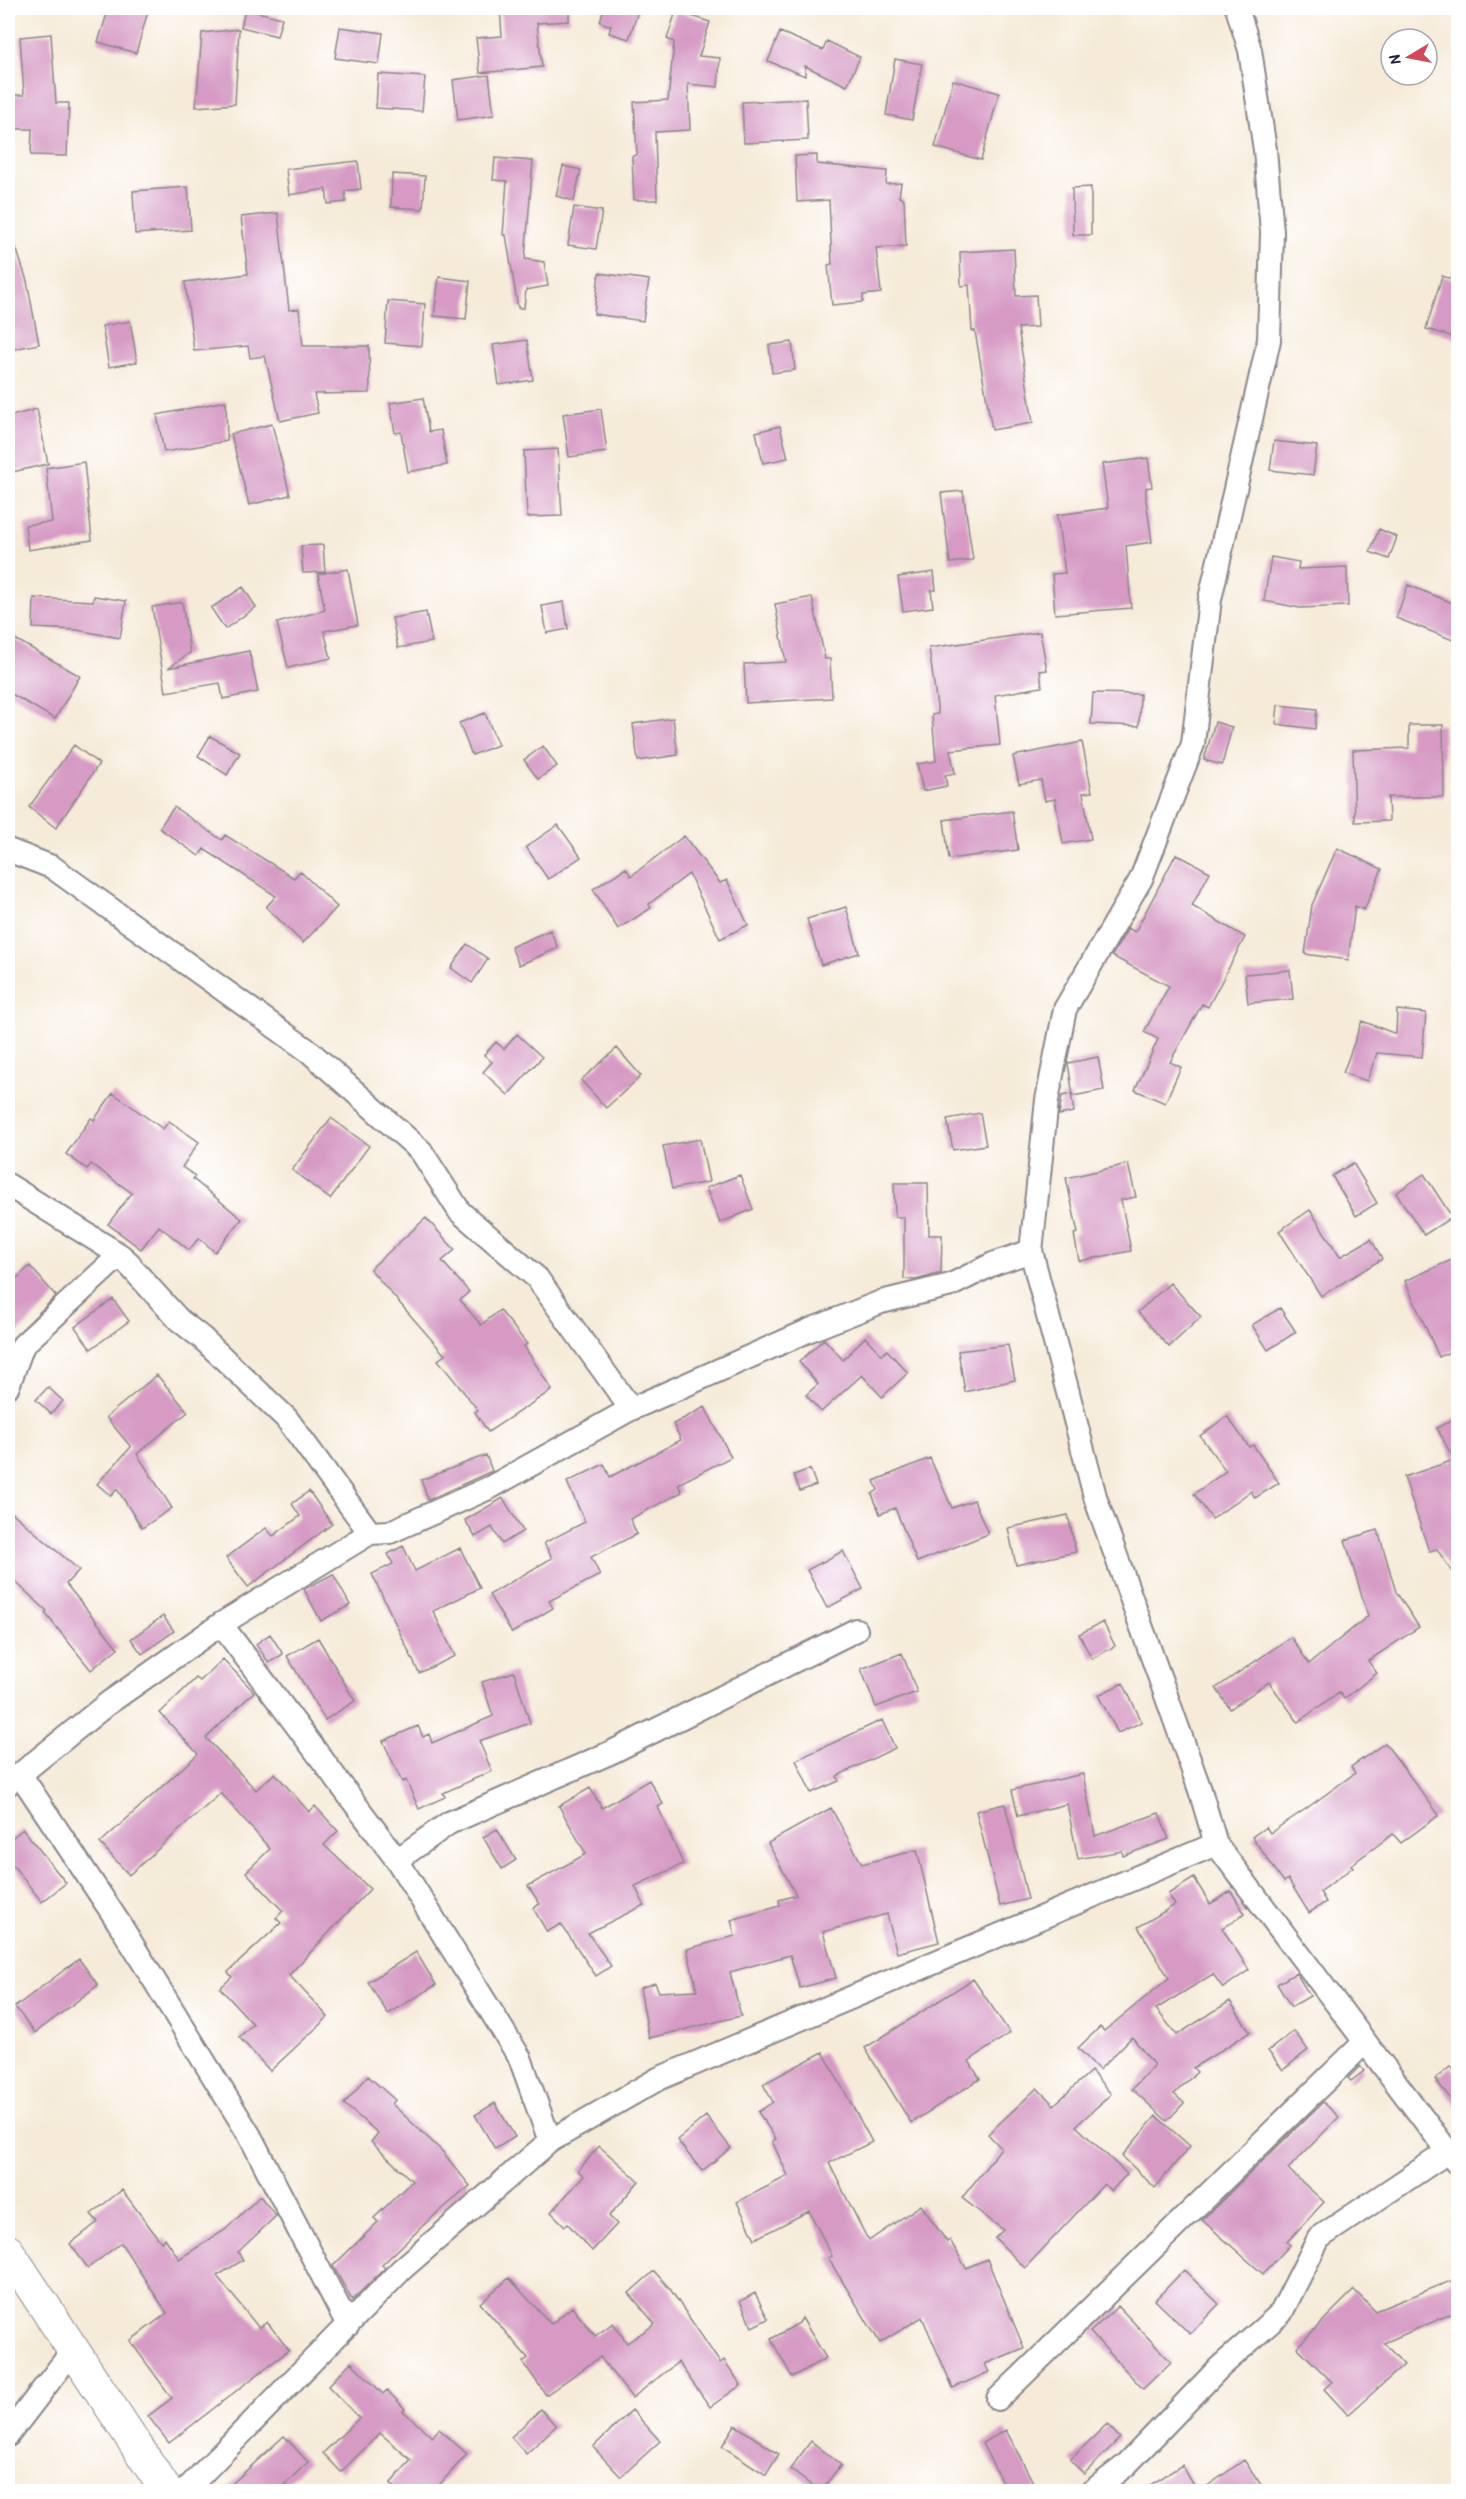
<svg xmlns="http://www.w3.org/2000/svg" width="1466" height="2499" font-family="'Patrick Hand',sans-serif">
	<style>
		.building { fill: #d69ac4 }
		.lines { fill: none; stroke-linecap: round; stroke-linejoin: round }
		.street-casing { stroke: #8c868a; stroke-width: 26 }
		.secondary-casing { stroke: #8c868a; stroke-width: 34 }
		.street { stroke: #fff; stroke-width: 22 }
		.secondary { stroke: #fff; stroke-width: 32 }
	</style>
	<rect width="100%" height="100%" fill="#fff"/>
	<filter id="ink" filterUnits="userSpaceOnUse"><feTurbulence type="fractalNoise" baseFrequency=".0167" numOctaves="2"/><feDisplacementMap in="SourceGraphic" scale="12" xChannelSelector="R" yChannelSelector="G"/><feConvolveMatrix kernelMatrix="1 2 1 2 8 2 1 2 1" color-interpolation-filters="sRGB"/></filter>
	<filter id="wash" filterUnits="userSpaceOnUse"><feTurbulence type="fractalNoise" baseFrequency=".008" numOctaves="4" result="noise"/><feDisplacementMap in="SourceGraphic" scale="24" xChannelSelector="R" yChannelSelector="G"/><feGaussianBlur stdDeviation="1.35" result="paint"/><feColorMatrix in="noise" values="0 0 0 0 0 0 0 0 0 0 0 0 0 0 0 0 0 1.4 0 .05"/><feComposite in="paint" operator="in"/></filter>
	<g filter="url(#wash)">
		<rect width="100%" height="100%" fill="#f6ebd9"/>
		<g id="blocks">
			<path class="building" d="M109 8H149L136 53 98 42Z
				M500 8H569V21L537 23 542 67 480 73 476 38 502 36Z
				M604 8H639L629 39 609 33 611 26 600 22Z
				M245 9 282 18 277 36 241 27Z
				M676 11 710 22 699 56 720 58 718 87 688 84 690 130 655 132 657 200H634L632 156 637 155 634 102 668 100 674 42 667 39Z
				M340 27 383 33 379 64 335 58Z
				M239 29 235 104 196 107 202 33Z
				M780 32 823 50 827 41 860 57 847 86 805 66V76L768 61Z
				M51 34 56 103H69L67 156 31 155 32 129H8V95H24L20 37Z
				M895 59 922 64 912 120 886 115Z
				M378 74 425 77 422 111 376 108Z
				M489 75 494 115 458 120 453 80Z
				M953 80 999 93 981 160 935 147Z
				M806 99 808 140 744 143 742 102Z
				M817 155V164L887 171 886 184 901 183 899 197 904 199 906 246 876 248 881 293 863 295V302L832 305 828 265 832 264 829 200 797 202 795 156Z
				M495 158 533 161 525 259 544 262 548 286 526 290 524 308H518L506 235H503L507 181 493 180Z
				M358 161 361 189 345 191 346 202 328 204 326 189 289 195 286 169Z
				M563 166 581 170 574 201 556 196Z
				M392 174 425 176 423 209 391 207Z
				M188 187 191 230 135 234 133 191Z
				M1091 187V235H1073L1072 188Z
				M574 207 602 211 596 249 568 245Z
				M278 213 289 310 299 309 303 346H369L370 393 314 394 318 413 280 421 265 356 250 358 248 346 194 351 185 282 248 274 241 217Z
				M8 232H11L27 281 39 344 8 350Z
				M1014 249 1016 296 1036 295 1038 327 1018 328 1033 423 992 430 975 331H972L969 285 961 286 960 252Z
				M599 273 649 280 643 321 594 314Z
				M1442 276 1458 281V338L1426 329Z
				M439 277 470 281 466 319 434 316Z
				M388 301 425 304 422 346 385 343Z
				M130 321 137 362 109 367 102 326Z
				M527 340 533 380 499 385 493 345Z
				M792 342 795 370 772 373 769 345Z
				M423 398 429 432 441 430 447 465 408 472 401 432 395 433 390 403Z
				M226 401 227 441 164 452 157 415Z
				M37 409 48 464 8 473V417Z
				M601 409 607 452 569 457 563 414Z
				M272 424 290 495 249 505 231 434Z
				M780 426 788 458 763 463 756 432Z
				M1274 441 1317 446 1313 475 1270 470Z
				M558 449 562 516 527 517 524 451Z
				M1148 458 1152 487 1146 488V500L1152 542 1126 546 1131 608 1055 614 1052 574 1065 573 1057 515 1108 508 1102 464Z
				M84 462 92 540 28 550 25 525 52 522 46 468Z
				M963 491 973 560 950 563 941 493Z
				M1379 529 1397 537 1389 559 1370 552Z
				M323 545 325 572 303 573 301 546Z
				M1271 557 1299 562 1298 569 1347 567 1348 606 1300 608 1264 601Z
				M348 569 358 625 324 631 331 658 288 668 277 623 325 610 318 574Z
				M934 572 936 590H931L933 607 903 611 898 577Z
				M1408 585 1458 605V642L1396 618Z
				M243 587 256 607 225 629 211 608Z
				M94 596 126 601 120 638 77 630 33 628 34 598 93 601Z
				M812 597 825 659H830L832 698 746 703 744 664 786 662 775 604Z
				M182 602 190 653 168 668 249 651 258 692 223 699 220 683 166 692 152 607Z
				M564 602 568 629 547 633 542 606Z
				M426 612 432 642 398 648 392 618Z
				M1040 632 1047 670 1040 671 1042 687 995 695 1000 745 950 750 955 773 945 775 947 786 923 791 917 764 936 761 932 715 938 714 929 648Z
				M8 635 80 676 55 719 8 692Z
				M1093 693 1140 694 1139 726 1091 724Z
				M1278 705 1317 709 1315 729 1276 724Z
				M485 713 498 745 472 755 459 723Z
				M673 718 678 755 638 761 633 724Z
				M1215 722 1232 727 1222 765 1204 760Z
				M1409 725H1443L1444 797H1388L1389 821 1355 822 1353 750 1409 748Z
				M210 736 240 753 227 775 198 756Z
				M1082 742 1092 792 1083 793 1091 839 1063 844 1055 799 1045 801 1041 780 1019 784 1013 756Z
				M74 745 99 764 56 828 29 807Z
				M543 746 557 766 538 779 524 760Z
				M174 807 222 840 225 835 294 878 300 871 337 907 303 943 266 907 276 896 204 849 199 856 159 828Z
				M1012 811 1018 850 949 859 944 820Z
				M558 825 581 857 548 879 526 847Z
				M684 836 720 883 727 880 748 925 720 939 689 874 649 904 651 908 618 929 593 889 626 868 631 876Z
				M1337 848 1382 869 1364 910 1355 906 1348 960 1305 954 1312 905Z
				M1176 854 1210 872 1192 906 1245 937 1208 1007 1202 1004 1170 1062 1181 1067 1165 1103 1135 1090 1158 1039 1144 1032 1169 986 1112 956 1128 928 1135 932Z
				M846 907 859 953 821 965 807 919Z
				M550 930 558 948 519 965 511 947Z
				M467 944 488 959 472 983 451 968Z
				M1290 970 1293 999 1248 1003 1245 974Z
				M1397 1010 1426 1013 1422 1057 1377 1053 1367 1081 1343 1073 1362 1021 1396 1034Z
				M517 1034 542 1057 508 1095 483 1072 492 1062 484 1055 496 1042 504 1049Z
				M617 1048 641 1076 606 1108 581 1080Z
				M1098 1057 1104 1090 1073 1096 1068 1063Z
				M113 1093 163 1129 169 1121 199 1142 182 1167 195 1176 193 1179 242 1219 215 1252 199 1238 189 1250 159 1226 141 1249 108 1224 132 1193 91 1164 87 1169 66 1154 91 1118 94 1120Z
				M1071 1094 1074 1112 1059 1115 1062 1096Z
				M980 1113 986 1145 953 1150 947 1119Z
				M331 1118 369 1146 330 1199 292 1170Z
				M700 1139 709 1182 672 1189 663 1146Z
				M1353 1163 1377 1203 1356 1216 1332 1176Z
				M1128 1164 1136 1197 1121 1200 1131 1251 1079 1261 1074 1234 1078 1233 1066 1178Z
				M1424 1174 1452 1217 1424 1235 1396 1193Z
				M740 1175 753 1209 720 1223 706 1188Z
				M894 1183H928L929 1235H942L941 1273 916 1280 904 1279V1217H895Z
				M1310 1210 1340 1257 1371 1239 1382 1259 1321 1296 1279 1231Z
				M426 1218 455 1250 442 1261 469 1292 460 1300 481 1325 500 1310 527 1344 524 1346 552 1390 488 1432 475 1412 478 1410 438 1360 445 1355 370 1269Z
				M1458 1257V1348L1439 1357 1405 1281Z
				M30 1266 56 1296 8 1343V1286Z
				M1170 1283 1201 1317 1169 1347 1138 1312Z
				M113 1299 129 1321 91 1349 75 1327Z
				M1280 1308 1296 1332 1268 1350 1252 1325Z
				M865 1337 882 1355 887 1350 908 1373 882 1397 862 1375 821 1412 806 1395 818 1384 799 1362 824 1339 843 1360Z
				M1008 1345 1015 1380 965 1392 958 1351Z
				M157 1375 188 1412 137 1454 172 1508 142 1528 117 1489 111 1496 97 1484 131 1447 106 1417Z
				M48 1387 63 1401 51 1414 36 1400Z
				M705 1407 731 1457 678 1484 682 1492 630 1519 637 1534 591 1557 600 1575 549 1601 553 1608 512 1633 489 1595 552 1558 544 1543 585 1522 567 1482 604 1464 610 1477 681 1440 673 1424Z
				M1227 1416 1249 1447 1253 1445 1279 1483 1255 1498 1251 1491 1212 1519 1194 1494 1226 1471 1200 1436Z
				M1458 1416V1581L1437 1549 1429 1551 1404 1477 1454 1460 1437 1428Z
				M486 1455 492 1471 428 1500 421 1480Z
				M930 1458 952 1508 974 1500 988 1534 917 1562 895 1508 880 1514 872 1494 878 1490 874 1481Z
				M810 1469 816 1485 800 1491 794 1475Z
				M309 1491 332 1524 248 1587 226 1558 266 1528 273 1536 300 1516 292 1504Z
				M503 1498 523 1531 502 1544 492 1527 475 1537 465 1520Z
				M8 1509 79 1570 66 1584 118 1648 91 1670 45 1613 47 1611 8 1575Z
				M1068 1515 1076 1552 1016 1565 1008 1528Z
				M1378 1530 1396 1592 1419 1627 1368 1661 1377 1673 1344 1699 1339 1692 1298 1722 1269 1682 1230 1709 1216 1688 1291 1637 1309 1664 1368 1616 1345 1540Z
				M403 1546 415 1571 460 1548 480 1588 433 1611 455 1656 419 1673 372 1574 393 1564 388 1554Z
				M843 1551 863 1589 827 1608 807 1570Z
				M333 1574 350 1605 321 1621 304 1589Z
				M163 1616 174 1631 142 1654 131 1639Z
				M1103 1622 1115 1646 1092 1659 1079 1634Z
				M270 1634 283 1654 269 1663 256 1644Z
				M318 1638 355 1701 325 1720 287 1656Z
				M902 1653 917 1692 876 1707 861 1669Z
				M223 1659 254 1692 206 1738 256 1790 275 1773 309 1812 315 1806 338 1831 324 1845 370 1889 289 1975 328 2017 270 2071 239 2037 253 2024 220 1988 232 1977 228 1972 281 1923 276 1918 283 1911 246 1872 270 1849 221 1793 129 1875 100 1843 198 1754 160 1713 196 1678 200 1681Z
				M514 1672 530 1723 479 1741 492 1771 443 1793 445 1797 419 1809 406 1780 402 1782 383 1741 418 1726 423 1737 429 1734 432 1743 493 1716 482 1682Z
				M1123 1683 1142 1722 1118 1733 1098 1695Z
				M882 1720 895 1748 837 1776 839 1781 811 1793 796 1760Z
				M1385 1743 1439 1815 1401 1843 1393 1834 1351 1865 1353 1867 1320 1892 1326 1902 1309 1913 1288 1879 1284 1882 1252 1837 1266 1827 1270 1833 1307 1808 1355 1773 1351 1767Z
				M1083 1774 1095 1836 1159 1813 1169 1839 1123 1856 1122 1851 1078 1859 1067 1804 1018 1816 1012 1790Z
				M649 1780 663 1804 658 1807 683 1864 635 1886 644 1905 588 1933 611 1966 596 1976 561 1924 547 1932 533 1908 540 1904 528 1886 586 1854 559 1806 590 1788 602 1808Z
				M1005 1804 1028 1899 1000 1906 976 1811Z
				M831 1808 862 1864 917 1850 939 1942 897 1953 887 1914 823 1932 836 1978 800 1988 790 1955 730 1972 741 2016 649 2038 640 1988 655 1983 659 1992 697 1990 687 1949 735 1936 731 1920 780 1906 779 1900 796 1895 768 1843Z
				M23 1829 66 1883 42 1902 8 1859V1841Z
				M497 1829 516 1860 502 1869 483 1837Z
				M1194 1878 1210 1904 1231 1891 1245 1914 1222 1928 1249 1970 1223 1988 1213 1974 1156 2009 1177 2035 1230 2001 1250 2032 1193 2068 1197 2072 1174 2094 1184 2103 1167 2121 1132 2089 1154 2065 1132 2037 1099 2070 1078 2048 1100 2027 1104 2031 1169 1978 1138 1927 1175 1905 1168 1894Z
				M416 1952 436 1985 388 2014 368 1982Z
				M79 1959 98 1985 35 2033 15 2007Z
				M1296 1973 1310 1996 1291 2007 1277 1984Z
				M973 1979 1010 2033 969 2061 980 2079 911 2123 865 2048Z
				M1294 2031 1308 2050 1283 2070 1268 2051Z
				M823 2052 872 2142 829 2163 866 2236 870 2240 921 2205 947 2242 950 2240 966 2268 987 2259 1024 2348 985 2364 989 2372 953 2388 922 2317 880 2343 828 2258 832 2256 809 2211 755 2239 737 2202 788 2176 772 2141 776 2139 758 2112 773 2102 763 2084Z
				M1360 2066 1364 2071 1351 2081 1348 2078Z
				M1451 2066 1458 2075V2108L1435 2079Z
				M1091 2071 1111 2094 1076 2126 1127 2174 1111 2191 1104 2184 1025 2268 995 2238 1003 2230 962 2198 1001 2148 988 2134 1037 2088 1054 2105Z
				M368 2076 395 2100 392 2104 442 2151 470 2186 429 2220 382 2265 385 2268 352 2300 333 2266 378 2222 374 2218 412 2181 371 2142 378 2133 344 2104Z
				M1323 2102 1339 2117 1288 2169 1324 2202 1287 2242 1290 2245 1263 2274 1202 2220Z
				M495 2103 515 2137 495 2149 475 2115Z
				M706 2116 731 2148 702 2171 677 2140Z
				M1156 2116 1190 2146 1155 2188 1122 2156Z
				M599 2146 639 2181 609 2216 617 2224 592 2251 568 2224 565 2226 551 2212 584 2176 578 2171Z
				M122 2190 161 2242 165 2238 179 2259 225 2230 260 2196 276 2216 238 2252 243 2260 217 2276 259 2328 267 2322 289 2350 169 2443 148 2416 172 2398 130 2341 167 2313 121 2243 88 2268 70 2244 98 2222 91 2214Z
				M1184 2270 1219 2304 1190 2334 1155 2300Z
				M654 2271 670 2289 720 2363 724 2360 741 2385 710 2407 678 2362 632 2398 600 2357 546 2395 523 2362 528 2358 480 2303 509 2278 551 2324 572 2307 595 2336 613 2323 627 2343 655 2324 629 2293Z
				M1458 2278V2311L1384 2343 1404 2365 1348 2415 1324 2389 1332 2382 1297 2347 1354 2290 1375 2311Z
				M755 2293 768 2319 752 2327 740 2301Z
				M1118 2306 1171 2362 1143 2389 1090 2332Z
				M802 2318 826 2358 792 2377 771 2339 799 2323Z
				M351 2362 383 2394 387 2390 405 2409 403 2411 432 2437 439 2429 467 2454 433 2492H399L390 2484 411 2460 380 2433 341 2472 323 2453 359 2418 328 2386Z
				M541 2409 556 2426 526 2454 511 2437Z
				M632 2410 660 2441 621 2477 593 2447Z
				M1107 2424 1120 2438 1084 2474 1070 2460Z
				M735 2425 779 2454 766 2475 722 2446Z
				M1006 2430 1038 2492H1007L982 2443Z
				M284 2436 308 2462 277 2492H223Z
				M811 2441 841 2465 820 2492 790 2469Z
				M1244 2460 1266 2492H1199Z
				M1182 2465 1198 2492H1139Z"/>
		</g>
	</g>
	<g filter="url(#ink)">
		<use href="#blocks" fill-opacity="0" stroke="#8c868a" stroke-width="1.5"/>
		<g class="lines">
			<g class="street-casing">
				<path id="street" d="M1237 8 1250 50 1265 150 1272 232 1269 340 1210 599 1193 744 1141 879 1065 1009 1047 1100 1031 1251 1096 1500 1200 1790 1216 1844 1458 2165
					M8 850 52 867 310 1052 421 1151 460 1212 537 1278 631 1409
					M8 1185 120 1255 130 1264
					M8 1386 23 1345 120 1255 179 1320 202 1338 287 1419 370 1533
					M221 1624 397 1860 520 2058 550 2141
					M20 1774 119 1923 250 2136 348 2325
					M8 1784 107 1704 221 1624 370 1533 390 1532 491 1487 631 1409 810 1330 881 1302 951 1285 993 1264 1031 1251
					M397 1860 449 1823 612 1752 856 1630
					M998 2399 1364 2043
					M8 2435 74 2349
					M184 2492 402 2269 550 2141 658 2079 1216 1844
					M1091 2492 1126 2465 1219 2368 1281 2313 1319 2238 1449 2151"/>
			</g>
			<g class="secondary-casing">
				<path id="secondary" d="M8 2251 167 2492"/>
			</g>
			<use href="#street" class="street"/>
			<use href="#secondary" class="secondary"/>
		</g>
	</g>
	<rect width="1466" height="2499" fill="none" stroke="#fff" stroke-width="30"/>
	<g transform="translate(1409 57) rotate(260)"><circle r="28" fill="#ffffff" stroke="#a7a7b1" stroke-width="1.5"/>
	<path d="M0-4.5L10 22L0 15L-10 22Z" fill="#d1495b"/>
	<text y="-9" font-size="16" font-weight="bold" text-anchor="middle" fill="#22223b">N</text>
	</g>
</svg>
